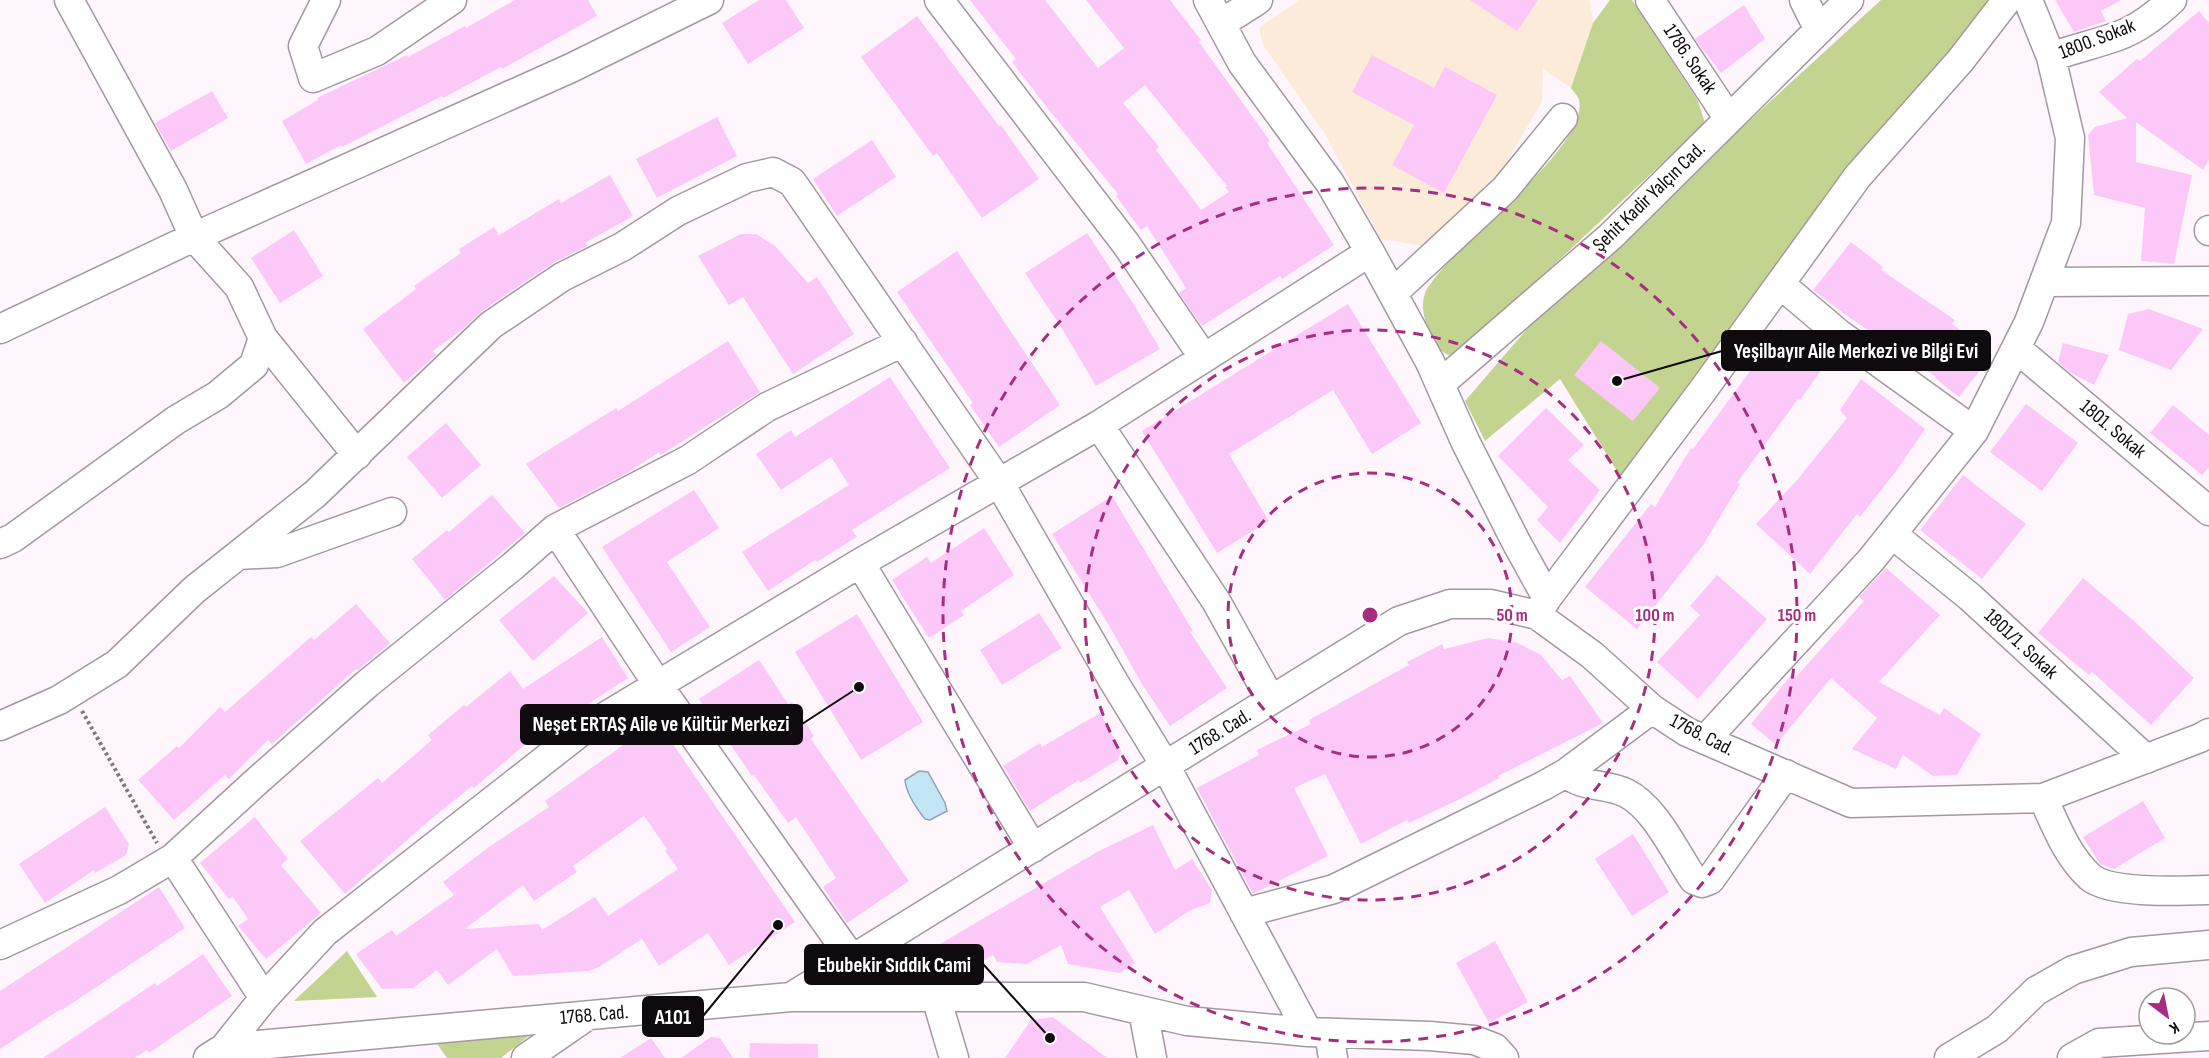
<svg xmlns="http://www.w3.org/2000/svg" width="2209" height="1058" font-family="'Sofia Sans Condensed',sans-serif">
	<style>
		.education { fill: #fcebd9 }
		.green { fill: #c3d490 }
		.water { fill: #c3e6f7; stroke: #8da4b1; stroke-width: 1.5 }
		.building { fill: #fcc8f8; fill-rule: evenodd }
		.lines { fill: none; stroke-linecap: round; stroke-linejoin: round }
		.minor-casing { stroke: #a298a1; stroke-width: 31 }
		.path { stroke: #807a7f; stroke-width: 4; stroke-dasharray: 3 3; stroke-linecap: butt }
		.minor { stroke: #fff; stroke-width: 28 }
		.ring { fill: none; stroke: #a72d81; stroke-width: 3; stroke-dasharray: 10 8 }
		.labels { text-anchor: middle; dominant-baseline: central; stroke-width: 6; stroke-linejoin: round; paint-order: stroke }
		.street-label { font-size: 20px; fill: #0e0a0d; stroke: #fff }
		.centre { fill: #a72d81; stroke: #fff; stroke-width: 3 }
		.ring-label { font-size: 18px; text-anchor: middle; font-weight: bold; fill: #a72d81; stroke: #fff; stroke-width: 6; stroke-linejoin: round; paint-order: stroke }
		.leader { fill: none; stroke: #0e0a0d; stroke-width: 2 }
		.callout-dot { fill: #0e0a0d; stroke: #fff; stroke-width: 2 }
		.callout { fill: #0e0a0d; stroke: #0e0a0d; stroke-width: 2 }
		.callout-label { font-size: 21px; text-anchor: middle; font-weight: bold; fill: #fff }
	</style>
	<rect width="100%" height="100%" fill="#fef5fd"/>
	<path class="education" d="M1299 0H1590L1593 23 1571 88 1543 69 1542 101 1501 172 1466 211 1423 246 1381 239 1325 134 1263 45 1259 28Z"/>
	<path class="green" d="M1610 0H1632L1698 101 1705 123 1460 353 1448 355C1437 349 1434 343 1429 331 1424 319 1420 304 1426 291 1450 245 1590 149 1579 100 1578 96 1573 91 1571 88L1593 23Z
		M1881 0H1994L1622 479 1560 379 1485 441 1465 401 1547 306Z
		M347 951 377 997 294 1001Z
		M531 1034 501 1058H447L435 1041Z"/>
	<path class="water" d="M919 771 928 772 945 803 947 811 930 820 925 819C917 809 906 793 905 780Z"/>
	<path class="building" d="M515 0H588L597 16 502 69 501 67 443 98 442 96 342 147 341 145 306 164 282 121 318 100 317 98 407 55 408 57 465 26 466 28Z
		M759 0H786L804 28 748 64 722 23Z
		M970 0H1045L1098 68 1124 48 1086 0H1170L1201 40 1199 42 1270 141 1267 143 1334 245 1282 279 1280 276 1202 326 1179 293 1186 288 1147 226 1141 230 1116 196 1118 194 1045 105 1012 62 1016 59ZM1145 85 1227 186 1225 187 1229 192 1201 210 1156 150 1159 147 1123 103Z
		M1470 0H1538L1517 31Z
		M2055 0H2121L2101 11 2106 21 2074 32Z
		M1744 5 1765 39 1721 73 1695 39Z
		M2199 11 2209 23V160L2203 170 2136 122V162L2192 175 2174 264 2141 261 2145 208 2094 195 2088 135 2095 127 2127 118 2099 92 2137 59 2140 61Z
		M917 16 999 126 1001 125 1039 179 982 218 937 153 933 156 861 57Z
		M1372 55 1434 88 1445 67 1497 95 1444 193 1392 165 1414 125 1352 92Z
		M212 91 228 118 171 151 155 123Z
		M717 117 737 156 657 198 636 159Z
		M872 140 896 177 837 216 813 179Z
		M610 175 633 216 585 243 587 246 553 263 482 311 464 328 433 351 436 355 404 383 363 329 416 289 414 286 461 253 459 249 494 227 499 235 559 199 561 203Z
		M294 230 323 276 280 303 251 258Z
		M1087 233 1133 303 1160 349 1096 386 1061 327 1025 273Z
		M741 234H756L775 246 808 283 817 277 854 334 793 374 743 297 729 305 698 256Z
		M1851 242 1883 267 1881 270 1955 320 1952 324 1992 355 1959 397 1935 378 1936 377 1846 315 1813 290Z
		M957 251 1060 405 999 447 970 405 973 403 897 292Z
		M1348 304 1421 423 1372 454 1333 390 1229 454 1269 521 1217 553 1142 431Z
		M2149 309 2203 329 2171 370 2119 350 2128 314Z
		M1781 329 1827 362 1800 400 1798 399 1737 483 1740 484 1703 545 1637 629 1585 587 1651 504 1655 507 1691 448 1693 449Z
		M728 341 760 392 661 455 659 452 627 473 559 508 526 464 616 408 618 411Z
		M1601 341 1660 388 1633 421 1574 375Z
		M2063 343 2109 355 2094 385 2071 373 2058 362Z
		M890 377 950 468 852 530 857 537 817 562 815 560 768 591 742 552 849 485 831 457 781 490 756 454 791 430 795 437Z
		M1861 379 1925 429 1897 470 1860 517 1857 514 1810 574 1756 524 1798 479 1847 418 1840 410Z
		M2026 404 2078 443 2042 491 1990 452Z
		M2173 405 2209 435V467L2202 475 2150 433Z
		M1546 408 1584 445 1568 460 1600 490 1560 543 1537 520 1548 507 1498 456Z
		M446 423 481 465 442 498 407 457Z
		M1963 475 2026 524 1982 579 1920 530Z
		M694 490 719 528 667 562 710 627 671 652 602 547Z
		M492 495 525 533 445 600 412 559 447 530 449 532Z
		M1112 496 1193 631 1190 632 1227 688 1170 726 1142 684 1111 629 1052 534Z
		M984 528 1014 575 961 611 964 615 929 638 892 580 927 557 931 563Z
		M1886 568 1940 615 1879 682 1940 715 1944 708 1981 734 1957 775 1933 776 1903 755 1896 769 1852 749 1877 718 1831 678 1776 745 1751 724 1792 674 1796 677 1864 601 1859 597Z
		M1717 575 1767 619 1698 699 1657 662 1700 615 1690 606Z
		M554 576 588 613 533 661 499 620Z
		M2083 578 2134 621 2194 678 2151 725 2092 672 2089 675 2038 633Z
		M356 604 390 643 358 670 356 669 272 744 268 740 229 779 225 775 174 820 138 780 177 746 179 748 220 707 225 712 311 637 314 640Z
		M1039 613 1062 648 1002 685 980 650Z
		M857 614 923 722 861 760 795 652Z
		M602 637 628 678 565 719 561 714 474 788 472 786 430 820 345 894 300 841 378 778 382 783 432 740 428 735 464 705 466 707 510 671 523 689Z
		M1488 638 1518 643 1541 655 1562 680 1570 676 1603 723 1498 776 1499 778 1462 798 1409 823 1407 820 1361 844 1325 774 1294 788 1328 856 1253 894 1197 788 1259 755 1257 750 1311 724 1309 720 1409 665 1407 662 1442 644 1444 649Z
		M759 660 788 704 792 702 814 736 811 739 909 881 847 923 823 887 836 878 796 817 788 823 754 775 752 776 699 699Z
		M1100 713 1121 751 1118 760 1080 783 1079 780 1030 811 1003 766 1040 743 1042 747Z
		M657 721 795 922 729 965 708 933 659 966 642 939 599 967 588 971 513 976 497 949 448 985 437 970 413 988 382 989 356 954 392 930 396 936 454 895 443 882 489 847 549 807 545 801ZM644 816 667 849 665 851 678 869 608 916 595 897 542 930 539 924 465 929 523 885 534 901 577 872 573 866Z
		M2143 801 2165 838 2114 869 2100 864 2083 837Z
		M105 807 129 844 126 855 95 873 94 870 45 903 19 864Z
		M255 817 288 859 281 865 321 913 266 959 238 926 248 919 233 897 229 899 200 863Z
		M1153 825 1175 870 1192 859 1212 890 1210 903 1189 911 1155 934 1129 890 1100 907 1135 963 1119 973 1068 964 1061 945 1027 964 997 962 993 955 968 970 925 971 916 958 1099 851Z
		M1633 834 1669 892 1632 916 1595 859Z
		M159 887 185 928 62 1010 61 1009 0 1049V991Z
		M1495 941 1528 1002 1489 1023 1456 963Z
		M203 954 232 996 149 1053 147 1050 135 1058H43L155 983 157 986Z
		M1053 1017 1107 1058H1005L1031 1020Z
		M711 1037 720 1038 733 1058H681Z
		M651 1038 665 1058H620Z
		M750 1043 818 1044V1058H749Z"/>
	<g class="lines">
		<g class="minor-casing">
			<path id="minor" d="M326 0 303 46 313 78 377 51 452 0
				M939 0 1126 244 1204 358
				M1208 0 1242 63 1330 183 1370 252 1430 362 1465 441 1515 540 1547 598
				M1650 0 1729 119
				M1804 0 1819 30
				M1222 23 1258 0
				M2051 57C2073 49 2096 44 2118 36 2138 29 2157 14 2172 0
				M2209 230V231
				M2044 282 2209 281
				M1780 284 1838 333 1974 431
				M1393 293 1505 189 1563 118
				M0 329 194 237 571 68 709 0
				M263 338 357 455
				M2016 348 2209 511
				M1440 384 1611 236 1849 0
				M1099 425 1216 601 1271 700
				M555 529 658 685 852 959
				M1892 534 1970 597 2146 759
				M0 544 13 538 176 420 218 395 254 365 263 338 239 287 194 237 173 190 69 0
				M238 555 277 553 392 512
				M860 563 1033 848
				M1537 615 1547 598 1703 390 1858 176 1960 61 2007 0
				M0 726 59 700 117 664 194 590 315 494 491 325 562 277 622 247 678 211 747 178 773 172 792 182 1000 484 1114 682 1165 765 1308 1032
				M1705 740 1871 560 1974 431 2029 322 2066 223 2070 138 2051 57 2028 0
				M1566 773C1582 788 1606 783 1626 793 1655 807 1676 854 1694 880L1702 883 1710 880 1786 774
				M2043 798C2056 826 2067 856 2090 877 2110 894 2182 891 2209 890
				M173 858 264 998
				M1244 913 1334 889 1543 786 1566 773 1652 709
				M0 945 119 890 173 858 257 781 367 684 513 566 555 529 688 460 767 407 903 342
				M791 997H1084L1187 1021 1308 1032 1430 1036 1474 1040 1495 1048 1504 1058
				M936 997 954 1058
				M1143 1011 1152 1058
				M1329 1033 1333 1058
				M224 1048 264 998 325 932 583 730 860 563 1099 425 1370 252
				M208 1058 224 1048 791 997 1399 621 1450 604H1491L1537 615 1592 655 1652 709 1687 732 1851 803 2043 798 2200 738 2209 733
				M526 1058 587 1016
				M1949 1058 1997 1029 2036 991 2073 970 2131 952 2209 945
				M2072 1058 2099 1043 2209 1036"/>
		</g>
		<path class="path" d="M82 711 157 843"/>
		<use href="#minor" class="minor"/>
	</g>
	<g class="ring">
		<circle cx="1370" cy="615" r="142"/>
		<circle cx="1370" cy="615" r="285"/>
		<circle cx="1370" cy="615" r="427"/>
	</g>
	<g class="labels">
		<g class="street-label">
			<text transform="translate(2097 39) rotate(-21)">1800. Sokak</text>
			<text transform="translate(1690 59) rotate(56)">1786. Sokak</text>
			<text transform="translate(1649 197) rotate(-44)">Şehit Kadir Yalçın Cad.</text>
			<text transform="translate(2113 429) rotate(40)">1801. Sokak</text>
			<text transform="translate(2021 644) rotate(43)">1801/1. Sokak</text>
			<text transform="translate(1220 732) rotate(-32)">1768. Cad.</text>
			<text transform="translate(1702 735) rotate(27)">1768. Cad.</text>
			<text transform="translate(594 1015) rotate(-5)">1768. Cad.</text>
		</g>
	</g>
	<circle cx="1370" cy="615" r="9" class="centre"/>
	<g class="ring-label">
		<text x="1512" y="621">50 m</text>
		<text x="1655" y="621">100 m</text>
		<text x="1797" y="621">150 m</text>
	</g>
	<path class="leader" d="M1617 381L1722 351M859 687L802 724M1050 1038L983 964M778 925L703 1016"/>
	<g class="callout-dot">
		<circle cx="1617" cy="381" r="6"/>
		<circle cx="859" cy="687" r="6"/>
		<circle cx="1050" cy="1038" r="6"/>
		<circle cx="778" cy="925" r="6"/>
	</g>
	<g class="callout">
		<rect x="1722" y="331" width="268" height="39" rx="6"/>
		<rect x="521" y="705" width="281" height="39" rx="6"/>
		<rect x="805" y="945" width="178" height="39" rx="6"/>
		<rect x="643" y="997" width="60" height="39" rx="6"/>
	</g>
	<g class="callout-label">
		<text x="1856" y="358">Yeşilbayır Aile Merkezi ve Bilgi Evi</text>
		<text x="661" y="731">Neşet ERTAŞ Aile ve Kültür Merkezi</text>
		<text x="894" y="972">Ebubekir Sıddık Cami</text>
		<text x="673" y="1024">A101</text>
	</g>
	<g transform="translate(2167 1016) rotate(148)"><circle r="28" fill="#ffffff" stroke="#9f9d9e" stroke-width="1.5"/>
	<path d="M0-4.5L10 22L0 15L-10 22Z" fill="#a72d81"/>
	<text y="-9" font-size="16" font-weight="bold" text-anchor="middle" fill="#0e0a0d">K</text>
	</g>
</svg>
